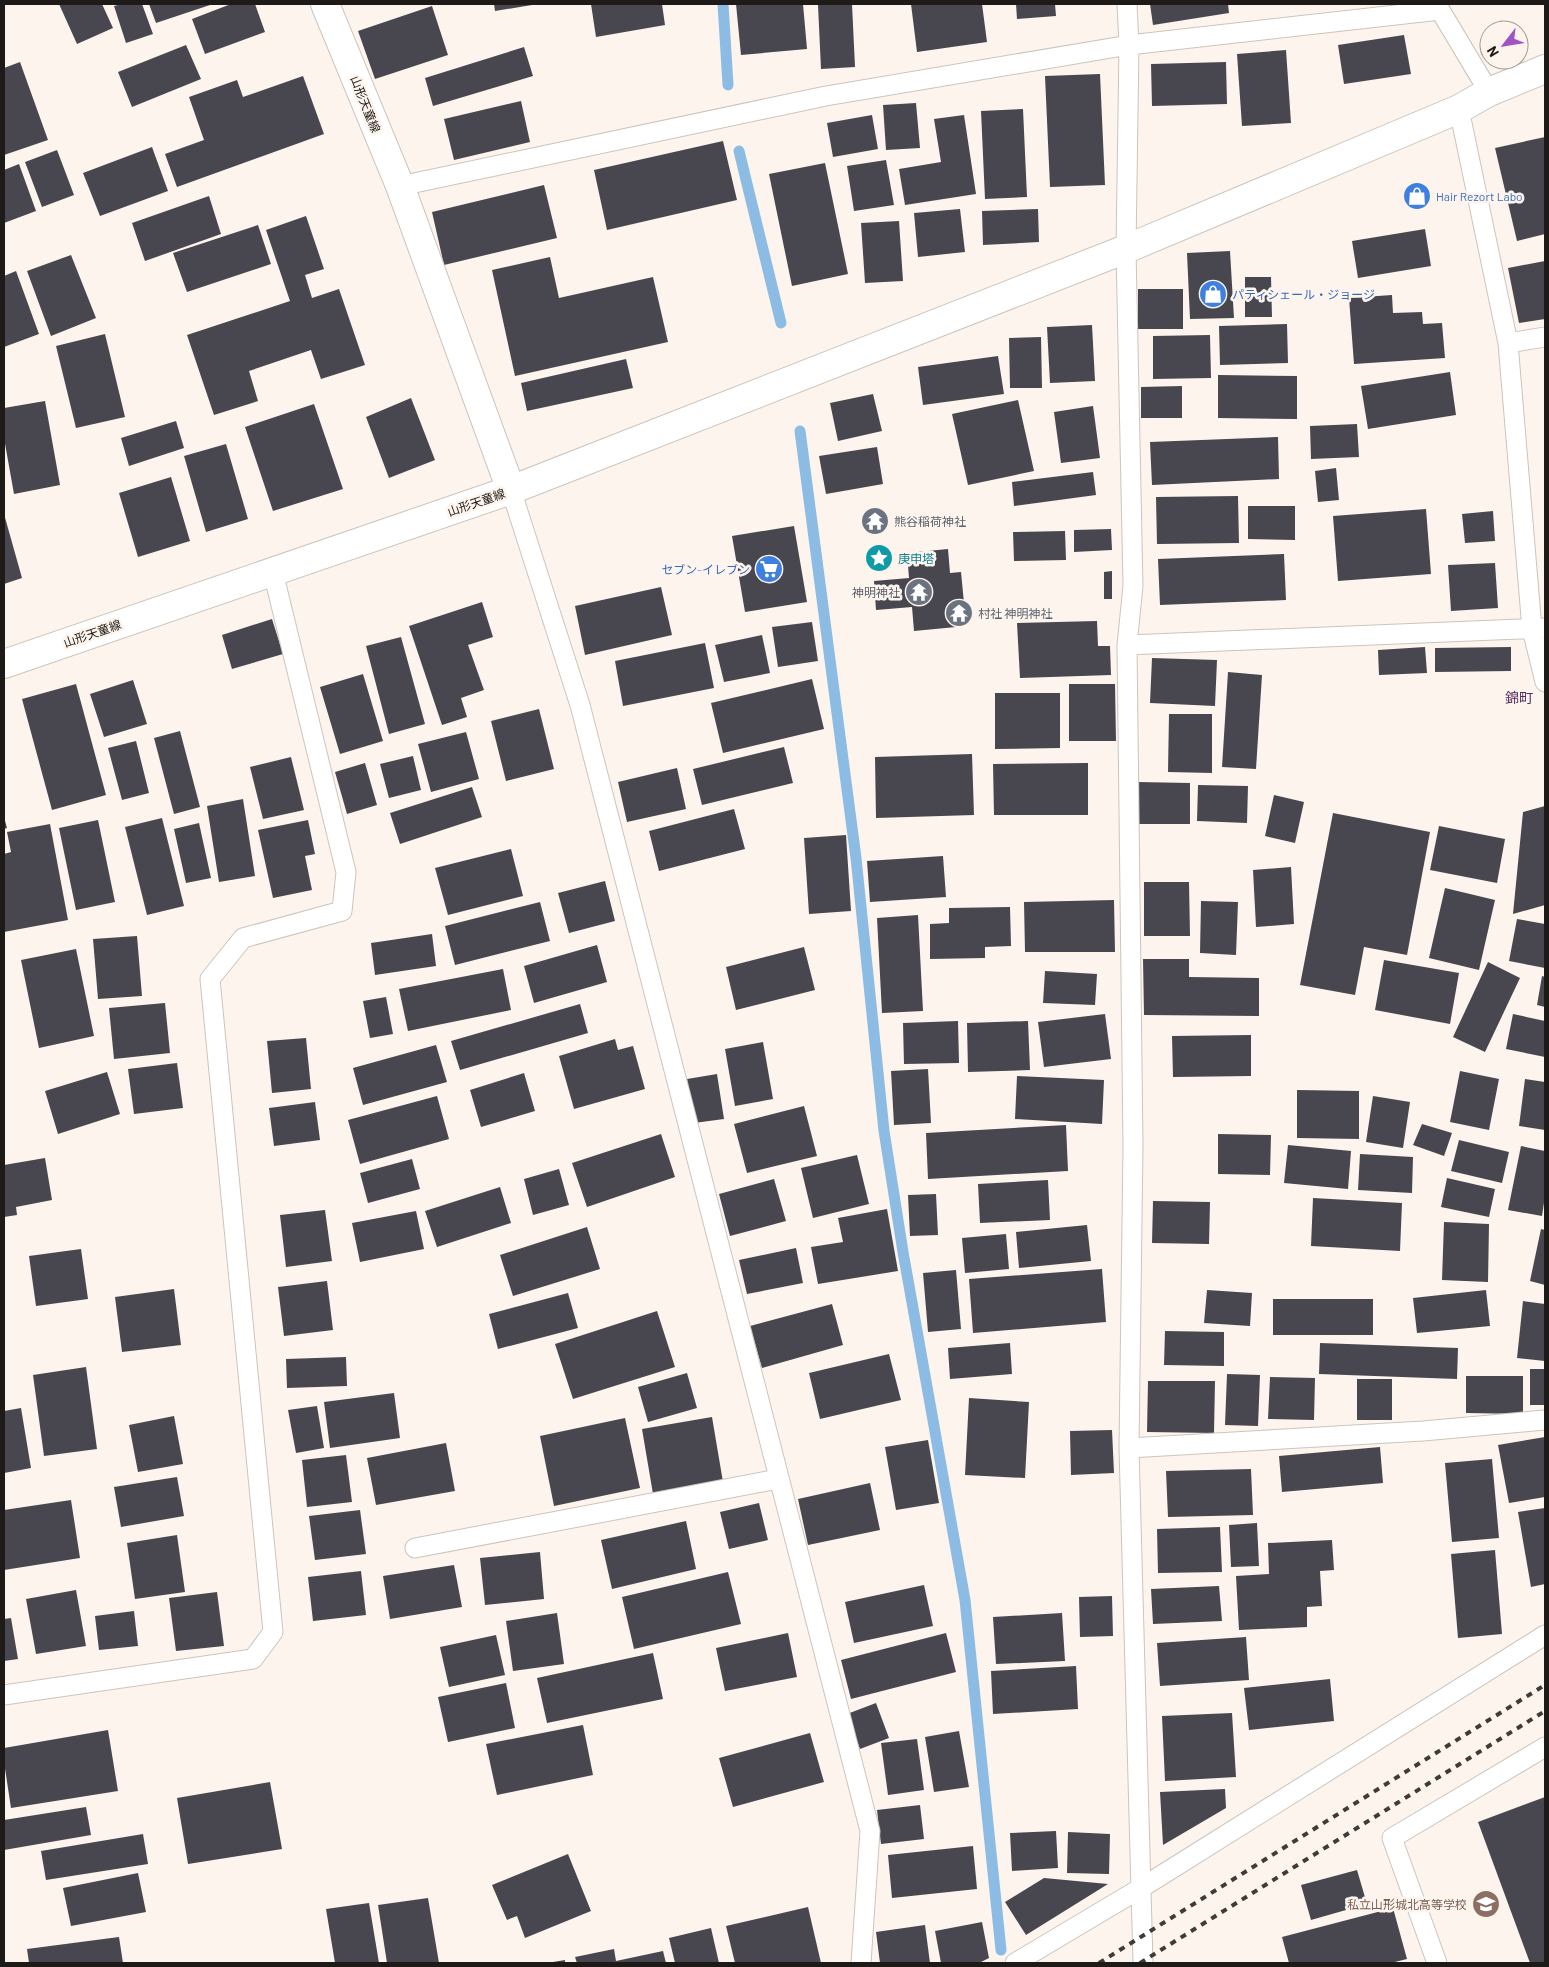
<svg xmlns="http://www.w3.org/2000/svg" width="1549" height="1967" font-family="Barlow,'Noto Sans JP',sans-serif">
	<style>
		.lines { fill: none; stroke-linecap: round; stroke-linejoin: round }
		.stream { stroke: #8cbce3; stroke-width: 11 }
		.building { fill: #48474f }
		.lane-casing { stroke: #ccc4bd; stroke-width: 21 }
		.secondary-casing { stroke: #ccc4bd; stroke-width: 30 }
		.primary-casing { stroke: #ccc4bd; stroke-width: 30 }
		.lane { stroke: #fff; stroke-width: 19 }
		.secondary { stroke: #fff; stroke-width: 28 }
		.primary { stroke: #fff; stroke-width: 28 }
		.rail { stroke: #3f3b38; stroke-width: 4; stroke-dasharray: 6 6; stroke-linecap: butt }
		.labels { text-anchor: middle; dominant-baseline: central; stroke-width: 5; stroke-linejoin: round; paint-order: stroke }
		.street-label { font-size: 12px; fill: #1d1a17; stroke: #fdf5ed }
		.shop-label { font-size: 12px; fill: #366cbe; stroke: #fdf5ed; text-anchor: start }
		.worship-label { font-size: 12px; fill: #5b616d; stroke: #fdf5ed; text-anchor: start }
		.culture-label { font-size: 12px; fill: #0d838f; stroke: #fdf5ed; text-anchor: start }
		.education-label { font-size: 12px; fill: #785e54; stroke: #fdf5ed; text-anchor: end }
		.neighbourhood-label { font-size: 14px; fill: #532c63; stroke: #fdf5ed }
	</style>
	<rect width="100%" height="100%" fill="#fdf5ed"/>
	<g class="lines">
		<path class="stream" d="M723 4 728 85
			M739 151 781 323
			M800 431 856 858 884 1131 903 1252 965 1600 1001 1950"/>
	</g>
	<path class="building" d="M59 4H102L113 28 77 44Z
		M122 4H142L153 34 126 43 114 6Z
		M149 4H213L156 23Z
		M231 4H255L265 32 205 54 192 19Z
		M494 4H532V5L495 11Z
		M591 4H662L665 25 596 37Z
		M736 4H803L807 49 741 55Z
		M852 4 855 67 821 69 818 5Z
		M911 4H982L987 42 917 52Z
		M1016 4H1055L1056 16 1017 19Z
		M1150 4H1228L1229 13 1153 25Z
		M432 6 448 55 375 79 358 31Z
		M1404 35 1411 74 1344 84 1338 45Z
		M186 45 201 79 132 107 118 72Z
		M524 47 533 76 433 106 425 78Z
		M1286 50 1291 123 1242 126 1237 54Z
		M20 62 48 140 4 155V68Z
		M1226 62 1227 104 1152 106 1151 64Z
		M1100 74 1105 185 1050 187 1045 76Z
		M303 76 324 134 177 187 165 154 204 140 189 97 237 80 243 97Z
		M521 101 530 142 454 160 444 119Z
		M916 103 920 148 886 150 883 105Z
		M1023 109 1027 197 985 199 981 111Z
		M872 115 878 149 833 157 827 123Z
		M964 115 976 194 905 205 899 169 941 162 934 119Z
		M1545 137V234L1517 241 1495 148Z
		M723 141 737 200 607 230 594 170Z
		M152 147 168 191 100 216 83 173Z
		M57 150 74 195 42 207 25 162Z
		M886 160 894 205 854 211 847 166Z
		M825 163 848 274 792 286 769 174Z
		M19 164 36 211 4 223V170Z
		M544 185 557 238 444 265 432 212Z
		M209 196 221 234 145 261 132 223Z
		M960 209 965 252 918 257 914 213Z
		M1038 209 1039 242 983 245 982 211Z
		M306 216 324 269 305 275 312 298 339 289 365 365 321 379 311 350 249 371 258 401 214 415 187 335 290 301 266 230Z
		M899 221 903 281 865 283 861 223Z
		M258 225 271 264 187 292 173 253Z
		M1425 229 1431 266 1358 278 1352 241Z
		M1230 251 1234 318 1190 319 1187 253Z
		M71 255 96 318 51 336 27 271Z
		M550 257 559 298 653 277 668 342 515 376 492 270Z
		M1545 261V319L1519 323 1508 268Z
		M16 271 39 334 4 347V276Z
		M1245 277H1271L1272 317H1245Z
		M1138 289H1183V329H1138Z
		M1392 295 1393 313 1422 312 1423 324 1442 323 1445 358 1354 364 1349 298Z
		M1287 324 1288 363 1220 365 1219 326Z
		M1092 325 1095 381 1050 383 1047 327Z
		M105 334 125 417 76 428 56 346Z
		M1210 335 1211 378 1153 379V336Z
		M1041 337 1042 388H1010L1009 338Z
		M998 356 1004 394 923 405 918 367Z
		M626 359 633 388 527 411 521 383Z
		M1450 372 1456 415 1368 429 1361 386Z
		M1218 375 1297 376V419L1218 418Z
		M1182 386V418H1141V387Z
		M873 394 882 431 838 441 830 403Z
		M411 398 435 460 389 478 366 417Z
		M1018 400 1034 471 968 485 952 414Z
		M45 401 60 485 14 494 4 438V408Z
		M314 404 343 489 273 511 245 427Z
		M1093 406 1100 458 1061 463 1054 412Z
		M176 421 184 448 129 466 121 438Z
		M1357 424 1359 457 1311 459 1310 426Z
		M1278 437 1279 479 1152 485 1150 442Z
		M226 444 248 519 206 532 184 456Z
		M877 447 883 484 826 494 819 456Z
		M1336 468 1339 500 1318 502 1315 471Z
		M1093 472 1096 495 1014 506 1012 482Z
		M171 477 190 541 138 557 119 493Z
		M1238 496 1239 543 1157 544 1156 497Z
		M1248 506H1295V540L1248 539Z
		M1426 509 1431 574 1338 581 1333 516Z
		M1493 511 1495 541 1465 543 1462 514Z
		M4 514 22 578 4 584Z
		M882 514 883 525 867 527 866 516Z
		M794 526 807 602 745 612 732 536Z
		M1111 529 1112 550 1074 552V530Z
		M1065 531 1066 560 1014 561 1013 532Z
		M948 549 950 573 961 572 964 603H953L956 627 914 631 912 607 876 610 874 581 909 578 907 553Z
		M1284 554 1286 600 1160 605 1158 559Z
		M1495 563 1498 608 1451 611 1448 565Z
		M1112 571V599H1104V572Z
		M661 587 672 635 585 655 575 606Z
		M482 602 493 637 468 645 484 690 461 698 467 717 442 725 409 626Z
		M272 619 283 654 232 669 222 635Z
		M1097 621 1098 646H1110L1111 675 1020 678 1017 623Z
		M812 622 818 661 778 667 772 627Z
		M762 635 770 673 724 682 715 645Z
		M401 637 425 724 389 734 366 646Z
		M705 643 714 688 623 706 615 661Z
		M1425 647 1427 673 1379 675 1378 650Z
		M1511 647V671L1435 672V648Z
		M1152 658 1217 660 1215 706 1150 703Z
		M1228 672 1262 675 1256 769 1222 767Z
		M363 674 383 741 340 754 320 687Z
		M812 679 824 729 723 753 711 703Z
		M133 680 147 724 104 737 90 694Z
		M76 684 106 795 52 810 22 699Z
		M1069 684H1115L1116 741H1069Z
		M995 693H1060V748L995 749Z
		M539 709 554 769 506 781 491 721Z
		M1169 714H1212V773L1168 772Z
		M180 731 200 807 174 814 154 738Z
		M466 732 479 779 431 792 418 744Z
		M136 741 149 793 122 800 108 748Z
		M784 747 793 783 702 805 693 769Z
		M972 754 974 815 876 818 875 757Z
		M413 756 421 790 389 798 380 764Z
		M291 757 304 810 263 819 250 767Z
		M365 763 377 805 347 814 335 772Z
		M1088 763V815H994L993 764Z
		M677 768 686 809 627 822 618 782Z
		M1138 782 1190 783V824H1137Z
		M1198 785 1248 786 1247 823 1197 821Z
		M472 787 482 817 400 844 390 813Z
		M1274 795 1304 802 1295 843 1265 836Z
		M243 799 255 876 219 882 207 806Z
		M1545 806V905L1513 914 1523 812Z
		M734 809 745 849 659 871 649 831Z
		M1333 813 1430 832 1407 955 1364 947 1355 995 1300 985Z
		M4 817 7 828 4 829Z
		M162 818 184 906 147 915 125 827Z
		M98 820 115 902 76 910 59 828Z
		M308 820 315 854 305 856 312 890 273 898 258 830Z
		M199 823 211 878 186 883 174 829Z
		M50 824 68 920 4 932V854L11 852 7 832Z
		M1439 826 1505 839 1497 883 1430 870Z
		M846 835 851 911 809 914 804 838Z
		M511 849 523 896 448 915 435 868Z
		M943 856 946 897 870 902 867 861Z
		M1291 867 1294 924 1256 927 1253 870Z
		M605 881 615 921 569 933 558 893Z
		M1144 882H1189L1190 936H1144Z
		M1445 888 1495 900 1479 970 1429 958Z
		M1114 900 1115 952H1025L1024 902Z
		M1201 901 1238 902 1236 955 1200 953Z
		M540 902 550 941 455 965 445 926Z
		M1010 907 1011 946 985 947V958L930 959V924L949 923V908Z
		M918 915 923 1011 882 1013 877 918Z
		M1517 919 1545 924V968L1509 961Z
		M432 934 436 966 375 975 371 943Z
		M137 936 142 996 98 999 93 939Z
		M597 945 607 982 534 1003 524 966Z
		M804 947 815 990 736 1010 726 967Z
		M76 949 94 1036 39 1048 21 960Z
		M1143 959H1189V977L1259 978V1016L1144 1015Z
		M1384 960 1459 973 1450 1024 1375 1010Z
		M1488 962 1520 978 1485 1052 1453 1037Z
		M503 969 511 1010 408 1031 399 989Z
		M1045 971 1097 974 1095 1005 1043 1003Z
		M1542 976 1545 977V1007L1537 1005Z
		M386 997 393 1034 370 1038 363 1001Z
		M165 1003 170 1053 114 1059 109 1008Z
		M580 1004 588 1033 460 1070 451 1041Z
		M1105 1014 1111 1059 1044 1067 1038 1022Z
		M1513 1014 1545 1021V1057L1506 1049Z
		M958 1021 959 1063 904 1064 903 1023Z
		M1028 1021 1030 1070 968 1072 967 1023Z
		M1251 1035V1076L1173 1077 1172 1036Z
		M306 1038 311 1089 272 1093 267 1041Z
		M615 1039 618 1050 633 1046 645 1089 574 1109 559 1056Z
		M763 1042 773 1099 735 1106 725 1049Z
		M436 1045 447 1082 363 1105 353 1068Z
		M177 1063 183 1108 134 1114 128 1069Z
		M928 1069 931 1123 894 1125 891 1071Z
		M1460 1071 1499 1079 1489 1130 1450 1122Z
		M107 1072 120 1114 58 1134 45 1091Z
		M524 1073 535 1111 481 1127 470 1090Z
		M717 1074 724 1119 694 1123 687 1079Z
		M1017 1076 1104 1080 1102 1124 1015 1119Z
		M1525 1079 1545 1082V1130L1519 1126Z
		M1297 1090 1359 1091V1139L1297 1138Z
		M437 1096 449 1139 360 1164 348 1120Z
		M1373 1096 1410 1102 1403 1148 1366 1142Z
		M315 1102 320 1140 274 1146 269 1108Z
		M804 1106 817 1156 747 1173 734 1124Z
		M1422 1124 1452 1133 1444 1156 1413 1145Z
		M1066 1125 1068 1171 928 1179 926 1133Z
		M661 1134 675 1177 587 1207 572 1163Z
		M1218 1134 1271 1135 1270 1175 1218 1174Z
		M1459 1140 1509 1152 1502 1183 1451 1171Z
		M1288 1145 1351 1151 1348 1189 1284 1183Z
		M1521 1146 1545 1151V1196L1542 1216 1508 1210Z
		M1360 1154 1413 1157 1412 1193 1358 1190Z
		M857 1155 869 1204 813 1218 801 1168Z
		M45 1158 52 1200 16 1207 17 1215 4 1217V1165Z
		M412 1159 420 1189 368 1203 360 1173Z
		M559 1169 569 1205 533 1215 524 1179Z
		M1447 1178 1495 1189 1489 1217 1441 1207Z
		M774 1179 786 1221 730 1236 719 1194Z
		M1048 1180 1050 1220 980 1223 978 1184Z
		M500 1187 511 1223 437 1247 425 1211Z
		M936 1194 938 1235 910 1236 908 1195Z
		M1313 1198 1402 1203 1400 1251 1311 1246Z
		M1153 1201 1210 1202 1209 1244 1152 1243Z
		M887 1209 898 1271 818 1284 811 1247 843 1242 838 1218Z
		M325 1210 332 1261 286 1267 280 1215Z
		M416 1211 424 1249 360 1262 352 1223Z
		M1444 1222 1489 1224 1488 1282 1442 1280Z
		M1087 1225 1091 1261 1019 1268 1016 1232Z
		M587 1227 600 1269 513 1296 500 1255Z
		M1541 1229 1545 1230V1285L1530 1281Z
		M1006 1234 1009 1269 965 1273 962 1238Z
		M796 1248 803 1283 747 1294 739 1260Z
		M81 1249 88 1299 36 1306 29 1256Z
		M1102 1269 1106 1322 973 1333 969 1279Z
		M956 1270 961 1329 928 1332 923 1273Z
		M327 1281 333 1330 284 1336 278 1287Z
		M174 1289 181 1345 122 1352 115 1297Z
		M1207 1290 1252 1293 1250 1326 1204 1323Z
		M1486 1290 1490 1326 1417 1333 1413 1298Z
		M568 1293 578 1328 498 1349 489 1314Z
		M1273 1299H1373V1335H1273Z
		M1523 1301 1545 1304V1361L1517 1358Z
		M832 1304 843 1345 762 1368 750 1326Z
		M657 1311 675 1367 573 1399 555 1344Z
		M1165 1331 1224 1332V1366L1164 1365Z
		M1010 1343 1012 1374 950 1379 948 1348Z
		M1320 1343 1458 1348 1457 1379 1319 1374Z
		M889 1354 901 1400 820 1419 809 1373Z
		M346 1357 347 1386 287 1388 286 1359Z
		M86 1367 97 1449 44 1456 33 1375Z
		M1530 1369H1545V1405H1530Z
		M687 1373 697 1408 648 1422 638 1387Z
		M1227 1374 1260 1375 1258 1426 1225 1425Z
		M1466 1376H1523V1414L1466 1413Z
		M1270 1377 1315 1378 1314 1420 1268 1419Z
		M1357 1379H1392V1420H1357Z
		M1148 1381H1215L1214 1433 1147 1432Z
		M394 1393 400 1438 330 1448 324 1402Z
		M969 1398 1029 1402 1025 1478 965 1475Z
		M317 1406 324 1448 296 1453 288 1410Z
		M21 1408 31 1468 4 1473V1411Z
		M174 1416 183 1464 138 1472 129 1425Z
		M712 1417 723 1482 653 1494 642 1429Z
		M625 1418 640 1488 554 1506 540 1436Z
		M1112 1430 1114 1473 1071 1475 1070 1431Z
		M1545 1437V1497L1509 1503 1498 1445Z
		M928 1440 939 1503 896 1510 885 1447Z
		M446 1443 455 1491 376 1505 367 1458Z
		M1380 1447 1383 1483 1282 1492 1279 1456Z
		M346 1455 352 1502 307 1507 302 1460Z
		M1492 1459 1499 1538 1452 1542 1445 1463Z
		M1251 1469 1253 1515 1168 1517 1166 1471Z
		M177 1477 184 1516 121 1527 114 1487Z
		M870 1483 880 1530 808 1545 798 1499Z
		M71 1500 80 1558 4 1570V1510Z
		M759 1503 768 1540 729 1549 720 1512Z
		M1545 1508V1584L1531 1587 1518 1512Z
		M360 1510 366 1554 315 1560 309 1516Z
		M686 1521 696 1569 612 1589 601 1540Z
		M1257 1523 1259 1566 1231 1567 1229 1525Z
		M1220 1527 1222 1572 1158 1573 1157 1529Z
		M177 1535 185 1592 135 1599 127 1543Z
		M1332 1540 1334 1570 1320 1571 1322 1606 1307 1607V1627L1239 1630 1236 1576 1269 1574 1268 1543Z
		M1495 1550 1502 1634 1458 1638 1451 1554Z
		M540 1552 544 1599 485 1605 480 1558Z
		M454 1565 462 1607 390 1619 383 1576Z
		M361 1571 366 1615 313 1621 308 1577Z
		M728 1572 741 1624 634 1649 622 1597Z
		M924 1585 933 1626 854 1643 845 1602Z
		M1219 1586 1222 1621 1153 1624 1151 1589Z
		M76 1590 86 1646 36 1654 26 1599Z
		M217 1592 224 1646 176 1651 169 1598Z
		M1112 1596 1113 1636 1080 1637 1079 1597Z
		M134 1611 138 1646 99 1650 95 1616Z
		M557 1613 564 1664 513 1671 506 1621Z
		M1062 1613 1065 1661 996 1664 993 1617Z
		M11 1618 18 1659 4 1661V1619Z
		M788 1633 797 1677 725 1691 716 1648Z
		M946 1633 956 1672 851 1699 841 1660Z
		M496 1635 505 1675 449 1687 440 1647Z
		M1246 1637 1249 1680 1160 1686 1157 1643Z
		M653 1653 663 1699 547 1723 537 1678Z
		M1076 1666 1078 1709 993 1714 991 1671Z
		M1330 1679 1334 1721 1249 1730 1244 1688Z
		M506 1683 515 1728 448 1742 438 1697Z
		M876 1703 889 1738 860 1749 847 1714Z
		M1232 1713 1236 1777 1165 1781 1162 1716Z
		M583 1725 593 1775 497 1795 486 1744Z
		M108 1730 118 1791 11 1808 4 1762V1748Z
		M959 1731 969 1787 934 1792 925 1737Z
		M810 1733 824 1782 733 1807 719 1758Z
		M917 1739 924 1790 888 1795 881 1743Z
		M270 1782 282 1849 188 1864 177 1798Z
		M1225 1789 1226 1808 1163 1845 1160 1792Z
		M1545 1797V1963H1530L1478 1822Z
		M920 1805 924 1839 881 1844 877 1810Z
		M86 1807 91 1835 4 1850V1820Z
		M1056 1831 1058 1868 1012 1871 1010 1833Z
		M1068 1832 1110 1834 1109 1874 1067 1873Z
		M143 1834 148 1864 46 1880 41 1851Z
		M973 1846 977 1889 892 1898 888 1855Z
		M568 1854 591 1911 525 1938 517 1916 507 1920 492 1885Z
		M1357 1870 1367 1904 1311 1920 1301 1885Z
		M138 1873 146 1912 71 1926 63 1888Z
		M1044 1878 1108 1884 1026 1935 1005 1902Z
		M428 1898 439 1963H387L378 1905Z
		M369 1903 379 1963H335L326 1909Z
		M808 1907 821 1963H735L726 1926Z
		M1393 1908 1407 1959 1391 1963H1289L1282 1937Z
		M982 1922 989 1958 979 1963H941L935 1931Z
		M925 1925 930 1963H880L876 1932Z
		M711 1928 719 1963H675L669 1938Z
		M119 1937 123 1963H29L27 1949Z
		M614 1949 616 1961 663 1951 666 1963H577L575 1957Z
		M565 1960V1963H553V1962Z"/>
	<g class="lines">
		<g class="lane-casing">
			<path id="lane" d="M1127 4 1129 45 1126 249 1133 586 1127 645 1133 1146 1129 1448 1143 1963
				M1459 109 1508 343 1532 629 1545 682
				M400 186 826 96 1129 45 1440 10 1489 92
				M1508 343 1545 337
				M511 490 580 705 870 1831 861 1963
				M1127 645 1545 628
				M1129 1448 1423 1431 1545 1420
				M415 1548 778 1479
				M4 1695 253 1659 273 1632 210 979 243 938 342 911 346 872 273 572
				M1015 1963 1141 1888 1545 1635
				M1437 1963 1392 1838 1545 1747"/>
		</g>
		<g class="secondary-casing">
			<path id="secondary" d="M511 490 1126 249 1459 109 1489 92 1545 69"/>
		</g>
		<g class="primary-casing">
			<path id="primary" d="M4 664 511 490 400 186 325 4"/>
		</g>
		<use href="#lane" class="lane"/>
		<use href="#secondary" class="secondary"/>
		<use href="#primary" class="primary"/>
		<path class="rail" d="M1099 1963 1545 1685
			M1140 1963 1545 1711"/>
	</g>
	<defs>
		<g id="shop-disc" transform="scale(1.4375)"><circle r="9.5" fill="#3f7fe0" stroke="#fdf5ed"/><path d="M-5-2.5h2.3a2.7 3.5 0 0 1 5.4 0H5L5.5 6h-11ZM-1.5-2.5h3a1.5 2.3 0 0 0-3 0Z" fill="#fff"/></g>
		<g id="temple-disc" transform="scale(1.4375)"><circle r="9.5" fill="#6b7280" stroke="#fdf5ed"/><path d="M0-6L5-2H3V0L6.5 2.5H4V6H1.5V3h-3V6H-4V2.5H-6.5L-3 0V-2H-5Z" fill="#fff"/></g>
		<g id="sight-disc" transform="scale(1.4375)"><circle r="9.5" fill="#0f9aa8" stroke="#fdf5ed"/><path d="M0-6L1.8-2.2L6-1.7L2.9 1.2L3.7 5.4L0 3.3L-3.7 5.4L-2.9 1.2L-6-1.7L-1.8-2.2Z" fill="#fff"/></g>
		<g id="supermarket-disc" transform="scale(1.4375)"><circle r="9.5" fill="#3f7fe0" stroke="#fdf5ed"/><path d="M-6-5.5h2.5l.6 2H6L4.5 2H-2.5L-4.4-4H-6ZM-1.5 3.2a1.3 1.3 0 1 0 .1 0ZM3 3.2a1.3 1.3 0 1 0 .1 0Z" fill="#fff"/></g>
		<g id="school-disc" transform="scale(1.4375)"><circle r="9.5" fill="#8d6e63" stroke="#fdf5ed"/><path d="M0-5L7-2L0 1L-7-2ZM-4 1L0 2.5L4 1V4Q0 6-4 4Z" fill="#fff"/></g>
	</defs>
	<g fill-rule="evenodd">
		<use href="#shop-disc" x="1417" y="196"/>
		<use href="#shop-disc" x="1213" y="294"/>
		<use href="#temple-disc" x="875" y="521"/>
		<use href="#sight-disc" x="879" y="558"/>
		<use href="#supermarket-disc" x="769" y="569"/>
		<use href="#temple-disc" x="919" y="592"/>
		<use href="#temple-disc" x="959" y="613"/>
		<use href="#school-disc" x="1486" y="1904"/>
	</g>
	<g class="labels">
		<g class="street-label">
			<text transform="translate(366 104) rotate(68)">山形天童線</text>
			<text transform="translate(476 502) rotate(-19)">山形天童線</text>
			<text transform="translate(92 633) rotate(-19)">山形天童線</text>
		</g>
		<g class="shop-label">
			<text x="1436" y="196">Hair Rezort Labo</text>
			<text x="1232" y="294">パティシェール・ジョージ</text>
			<text x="750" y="569" text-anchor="end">セブン-イレブン</text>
		</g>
		<g class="worship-label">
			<text x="894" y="521">熊谷稲荷神社</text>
			<text x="900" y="592" text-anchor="end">神明神社</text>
			<text x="978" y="613">村社 神明神社</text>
		</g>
		<g class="culture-label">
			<text x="898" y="558">庚申塔</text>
		</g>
		<g class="education-label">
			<text x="1467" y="1904">私立山形城北高等学校</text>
		</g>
		<g class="neighbourhood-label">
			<text x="1519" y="697">錦町</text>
		</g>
	</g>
	<rect width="1549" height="1967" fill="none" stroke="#1d1a17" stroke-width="10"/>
	<g transform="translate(1504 45) rotate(239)"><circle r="24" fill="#fdf5ed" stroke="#a39d97"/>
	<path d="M0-4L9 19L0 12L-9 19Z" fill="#a253c3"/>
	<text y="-8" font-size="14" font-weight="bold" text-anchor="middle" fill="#1d1a17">N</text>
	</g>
</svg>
